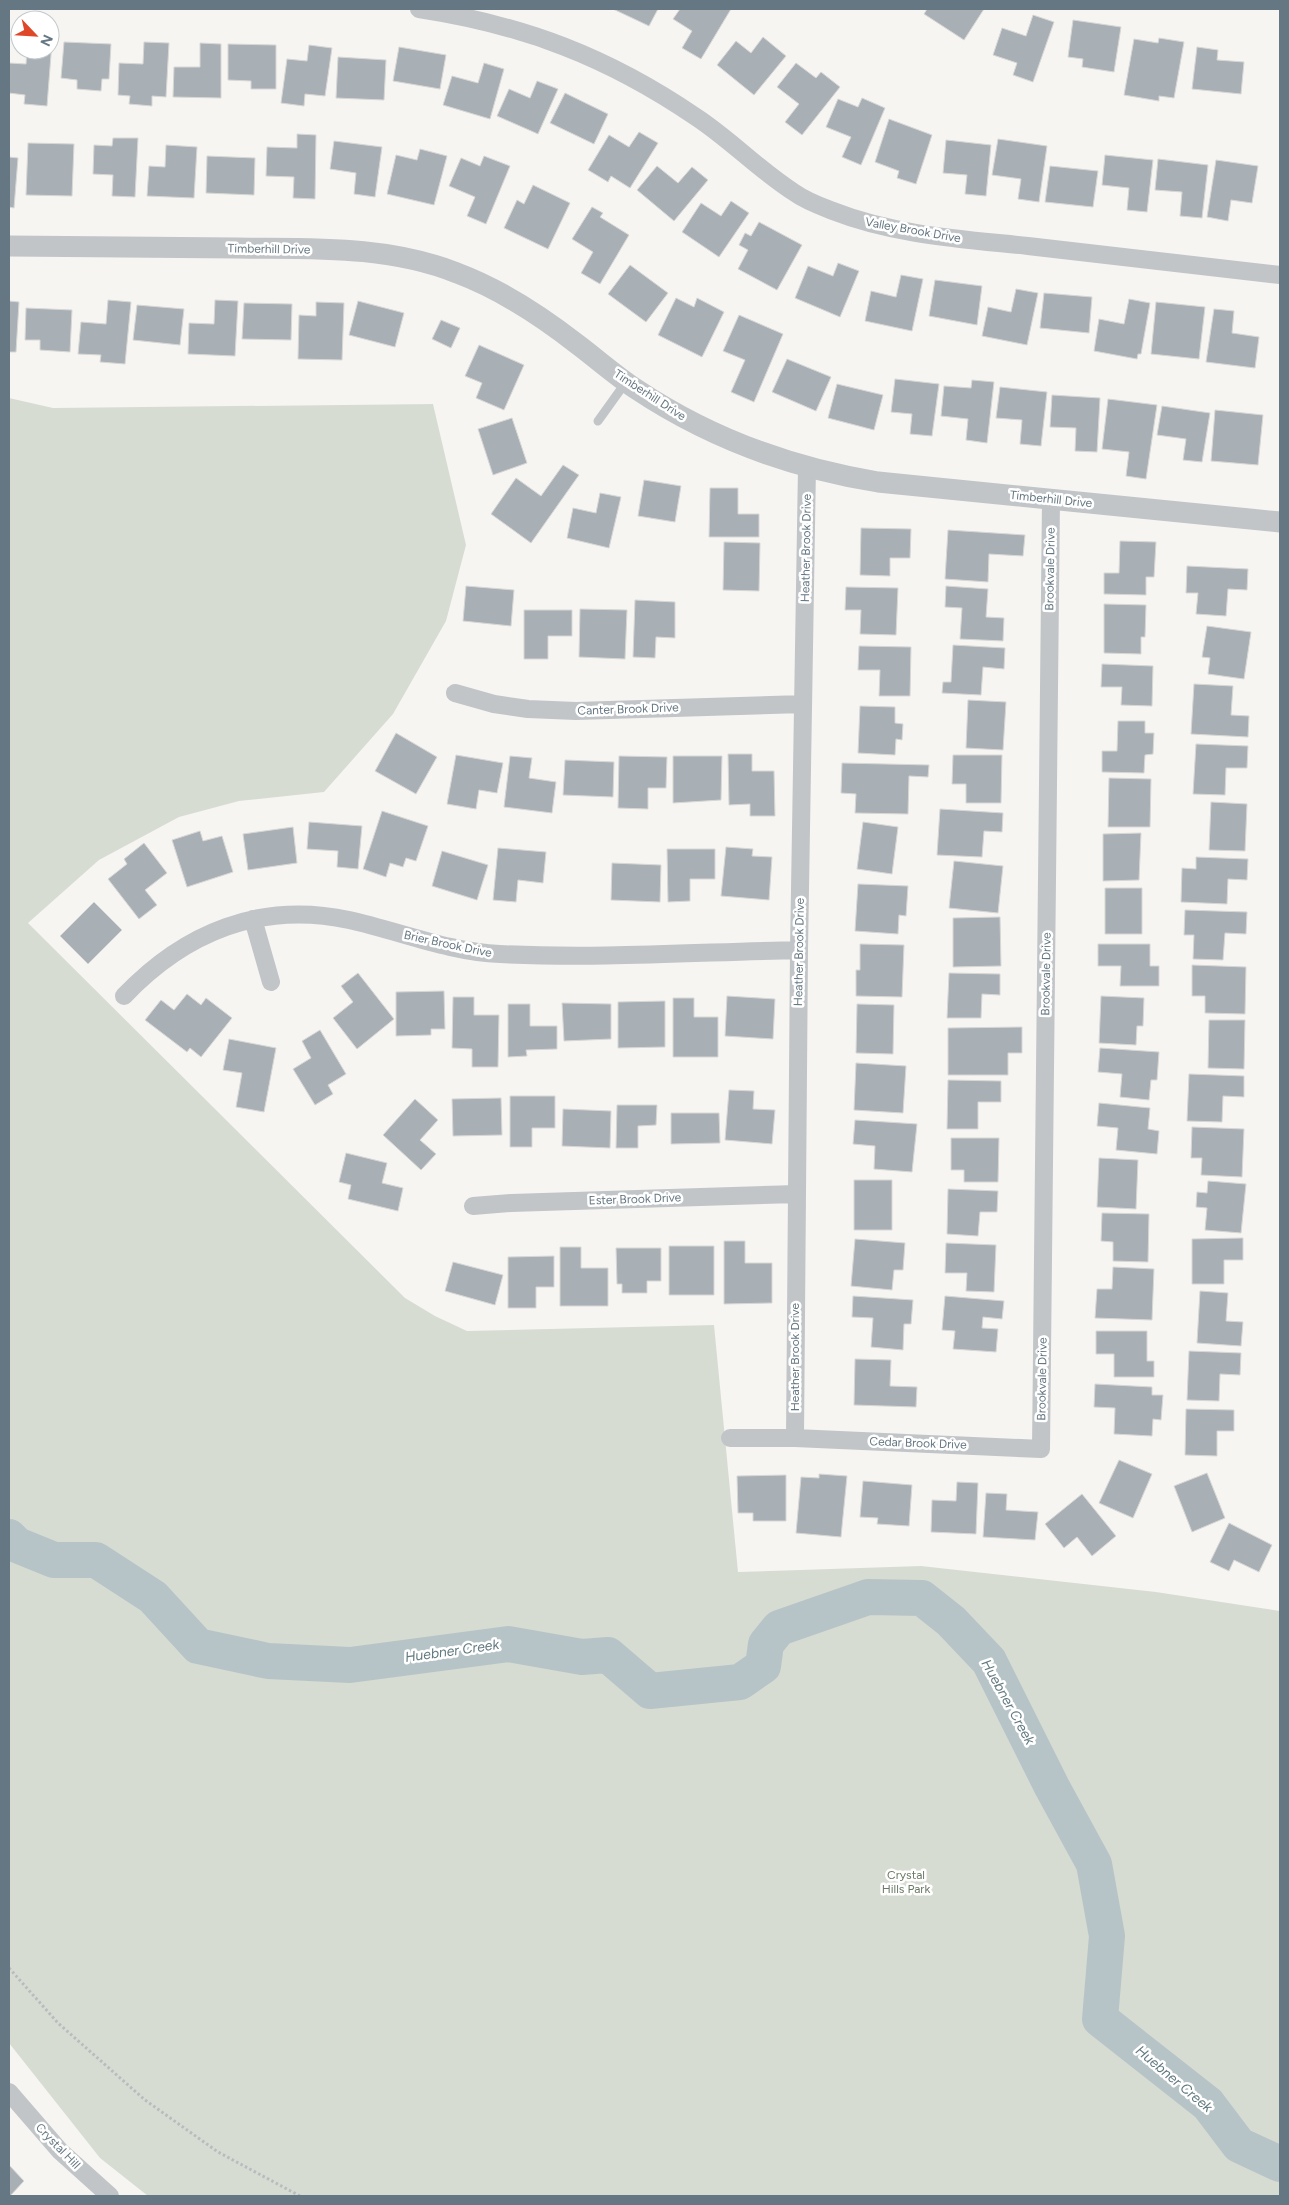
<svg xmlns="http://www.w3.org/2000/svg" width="1289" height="2205" font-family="Figtree,sans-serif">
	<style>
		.green { fill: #d7dcd3 }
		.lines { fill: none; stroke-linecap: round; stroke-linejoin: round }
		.river { stroke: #b7c4c7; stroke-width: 36 }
		.building { fill: #a8b0b5; stroke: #d7d7d5 }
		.path { stroke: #b9bcbe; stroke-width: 3; stroke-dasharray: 2.5 2.5; stroke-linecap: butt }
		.service { stroke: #c1c5c8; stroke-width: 9 }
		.minor { stroke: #c1c5c8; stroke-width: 18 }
		.tertiary { stroke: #c1c5c8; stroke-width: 21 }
		.labels { text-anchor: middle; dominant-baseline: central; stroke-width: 5; stroke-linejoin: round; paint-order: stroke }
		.street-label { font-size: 12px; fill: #657782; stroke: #fff }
		.park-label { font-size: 12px; fill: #6a7a64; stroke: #fff }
		.water-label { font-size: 14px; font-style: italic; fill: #61797f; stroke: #fff }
	</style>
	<rect width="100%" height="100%" fill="#f6f5f2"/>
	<path class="green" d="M9 398 53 408 433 404 466 545 446 621 393 714 324 792 239 801 179 817 99 860 28 923 405 1298 435 1316 467 1331 714 1325 738 1572 921 1566 1156 1592 1280 1611V2196H148L100 2158 9 2043Z"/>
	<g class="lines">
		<path class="river" d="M9 1537 17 1545 54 1560H96L153 1597 198 1646 268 1661 350 1665 508 1644 582 1657 608 1655 650 1691 740 1682 763 1666 766 1644 779 1628 868 1597 922 1598 951 1621 989 1661 1052 1787 1094 1864 1107 1936 1100 2019 1208 2104 1239 2145 1280 2164"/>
	</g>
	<path class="building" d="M613 9H658L649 26Z
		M680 9H731L701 59 682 48 692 31 673 19Z
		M927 9H984L964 40 924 14Z
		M1033 15 1054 22 1033 82 1013 75 1017 63 993 55 1002 28 1026 36Z
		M1073 20 1121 27 1114 72 1082 67 1083 59 1068 57Z
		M763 37 786 56 754 95 717 65 736 41 751 53Z
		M1159 38 1184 42 1174 98 1159 96V101L1124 95 1134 39 1158 43Z
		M50 42H52L47 106 24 104 25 95 9 93V63L26 64 27 50H50Z
		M64 42 111 44 109 79H102L101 91 77 89V80L61 78Z
		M144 42 169 43 166 97 152 96V106L129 104 130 96 118 95 119 63 143 64Z
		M200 43 221 44V98L173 97 174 67H200Z
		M228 44 276 45V89H251V81L228 80Z
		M309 45 332 48 325 96 305 94 304 106 281 103 287 59 307 61Z
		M399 47 446 55 440 89 393 81Z
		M1197 47 1218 50 1217 60 1244 62 1241 94 1192 89Z
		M338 57 386 60 384 100 336 98Z
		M484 63 504 69 490 119 443 105 452 76 478 83Z
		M796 63 816 78 821 72 840 87 802 135 785 122 799 104 777 87Z
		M537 81 558 89 538 134 497 116 509 89 530 98Z
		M565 93 608 114 594 144 550 123Z
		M862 98 885 108 861 165 842 157 851 137 826 127 838 99 858 107Z
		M889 119 932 135 916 184 897 178 899 171 875 162Z
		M639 132 658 143 630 188 611 176 608 182 588 170 609 135 629 147Z
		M297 134 316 135 315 199 293 198 294 177 266 176 267 147 297 148Z
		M113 138H138L135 197 112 196 113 175 93 174 94 145 112 146Z
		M998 139 1047 146 1039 202 1018 199 1021 179 992 175Z
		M946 140 991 145 986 196 965 194 967 175 943 173Z
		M334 141 382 147 375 197 354 194 356 173 330 169Z
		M28 143 74 144 72 196 26 195Z
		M166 145 197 147 194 198 147 196 149 166 165 167Z
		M420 149 447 156 434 205 387 194 396 155 417 160Z
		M1105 155 1153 160 1147 212 1127 210 1129 188 1102 185Z
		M207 156 255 158 254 195 206 193Z
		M484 156 510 166 486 224 467 216 475 197 449 186 461 158 480 166Z
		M9 157 18 158 14 208 9 207Z
		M1158 159 1208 165 1202 218 1180 216 1182 192 1155 190Z
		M1216 160 1258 166 1252 203 1231 200 1228 221 1207 217Z
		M657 166 678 183 692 167 708 180 674 221 637 190Z
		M1050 166 1098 171 1093 207 1045 202Z
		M533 185 570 203 548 249 504 228 517 200 524 204Z
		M731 201 749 213 719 257 682 232 701 203 721 216Z
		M592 207 603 213 600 217 629 235 600 284 581 273 593 252 572 239Z
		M759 222 802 245 777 290 738 269 748 250 739 245 745 233 751 236Z
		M838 263 859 271 840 317 795 298 808 266 833 276Z
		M630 265 668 293 646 322 608 294Z
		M901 275 923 279 912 331 865 321 871 291 896 297Z
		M935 280 982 286 977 325 929 316Z
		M1016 289 1038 293 1027 345 982 336 988 307 1011 312Z
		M1044 293 1092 297 1089 333 1040 328Z
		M676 298 694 307 697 298 724 312 702 357 658 335Z
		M1129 299 1150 303 1141 354H1138L1137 359 1094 351 1099 319 1124 324Z
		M108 300 131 302 125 364 100 362 101 355 78 354 81 322 106 324Z
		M215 300 238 301 235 356 188 354 189 323 214 324Z
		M9 301 19 302 16 352H9Z
		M358 301 404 313 395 347 349 335Z
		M316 302 344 303 342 360 298 359 299 315 316 316Z
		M1156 302 1205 307 1199 359 1151 354Z
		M244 303 292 304 291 340 242 339Z
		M137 305 184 309 180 345 133 340Z
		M26 308 72 310 70 352 40 350V340H25Z
		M1214 309 1234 311 1232 333 1259 337 1255 368 1206 362Z
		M739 315 783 334 754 402 731 392 745 360 723 351Z
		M441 320 460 328 451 348 432 339Z
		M479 345 524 365 504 410 476 398 482 383 465 376Z
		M787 359 831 377 816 411 772 392Z
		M895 379 939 384 932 436 910 434 912 414 891 412Z
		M972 380 994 382 987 443 966 440 968 419 941 416 944 386 971 388Z
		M837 384 883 395 874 430 828 418Z
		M1000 387 1047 392 1041 446 1020 444 1022 420 996 418Z
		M1052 395 1100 398 1097 452 1075 451 1076 428 1050 427Z
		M1108 399 1157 405 1146 479 1126 476 1129 452 1102 449Z
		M1162 406 1210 413 1202 462 1183 460 1186 439 1157 435Z
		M1215 410 1263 415 1258 465 1211 461Z
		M512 418 527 463 493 475 478 429Z
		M563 465 579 475 531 543 491 514 516 478 541 496Z
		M644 480 681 486 675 522 638 516Z
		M710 488H738V514H759V537H709Z
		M600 493 621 497 609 548 567 538 573 508 596 513Z
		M861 528 911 529 910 558H890V576L860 575Z
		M948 530 1025 535 1023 556 989 554 988 582 945 579Z
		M1120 541 1156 542 1154 577H1146V595L1104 594V573H1119Z
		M724 542 760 543 759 591 723 590Z
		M1187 566 1248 569 1247 590 1228 589 1226 616 1196 614 1198 593H1186Z
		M466 586 514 590 511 626 463 621Z
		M946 586 988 589 986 617 1004 618 1003 641 960 639 962 608 945 607Z
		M846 587 898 588 896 635 860 634 861 610H845Z
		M635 600 675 602V638L656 637 655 658 633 657Z
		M1104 604 1146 605 1145 637H1141V654L1104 653Z
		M580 609 627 610 625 659 579 657Z
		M524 610H572V636H548V659H524Z
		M1207 626 1251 632 1244 679 1208 674 1210 658 1202 657Z
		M953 645 1005 648 1004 669 983 667 981 695 942 693 943 682H951Z
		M859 646 911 647 910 696H879L880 670H858Z
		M1102 664 1153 666 1152 706 1121 705 1122 687H1101Z
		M1194 684 1233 686 1231 715 1249 716 1248 737 1191 734Z
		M968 700 1006 702 1003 750 966 748Z
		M860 706 895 707V723L903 724 902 740 896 739 895 755 858 753Z
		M1118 721H1145V733H1154L1153 754 1145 755 1144 773 1102 772V751H1117Z
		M396 733 437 757 416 794 375 771Z
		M1196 744 1248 746 1247 768H1226L1225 795 1193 794Z
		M728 754H752V771H774L775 816H750V804L729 805Z
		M456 755 503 763 497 793 479 790 476 809 447 804Z
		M953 755H1002L1001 803H966V784H952Z
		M510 756 532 758 529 778 556 782 552 813 504 807Z
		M619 756 667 757 666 788H648V809L618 808Z
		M673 756H722L721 800 673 803Z
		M565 760 614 762 613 797 563 795Z
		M842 763 929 765 928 777 909 776 908 814 855 813 856 794 841 793Z
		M1109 778 1151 779 1150 827H1108Z
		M1211 802 1247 804 1245 851 1209 850Z
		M940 809 1003 813 1002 832 984 831 982 857 937 855Z
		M382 811 428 826 416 861 406 858 403 867 390 863 386 877 363 869Z
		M309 822 362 826 358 869 337 867 338 851 307 849Z
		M863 822 898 827 892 874 857 869Z
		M293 827 297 863 248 870 243 834Z
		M200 831 203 841 222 836 233 872 187 887 172 840Z
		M1141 833 1139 880 1103 881V834Z
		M144 843 167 873 145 890 157 905 139 919 108 879 127 864 124 859Z
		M726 847 753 849 752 856 772 857 769 900 721 896Z
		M498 848 546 852 543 883 518 880 516 902 493 900Z
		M667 849H715V879H690V901L668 902Z
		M442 851 488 865 477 900 432 886Z
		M1196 857 1248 859 1247 880 1228 879 1227 904 1181 902 1182 868 1196 869Z
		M954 861 1003 866 998 913 949 908Z
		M612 863 661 865 660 902 611 900Z
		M858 884 908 886 906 916 899 915 898 934 855 931Z
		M1105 888H1142V934H1105Z
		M94 902 122 930 88 964 60 936Z
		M1185 910 1247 912 1246 934 1225 933 1223 960 1193 959 1194 935H1184Z
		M1000 917 1001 966 953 967V918Z
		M860 944 904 945 902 997 856 996V970H860Z
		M1098 944H1150V966H1159V986H1120L1121 966H1098Z
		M1192 965 1246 967 1245 1014 1205 1013V996H1192Z
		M358 973 394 1019 357 1049 333 1018 353 1002 341 986Z
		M949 973 1000 974V995L982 994 981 1018H947Z
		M444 991 445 1029H431V1035L396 1036V992Z
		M187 994 201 1005 206 998 232 1018 201 1057 190 1048 187 1052 145 1020 161 1000 174 1010Z
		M727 996 775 999 773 1039 725 1036Z
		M1101 996 1144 998 1143 1026H1137L1136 1045 1099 1043Z
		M453 997H474V1015H499L498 1067H472V1049L452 1048Z
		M673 998H694V1017H718V1057H673Z
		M665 1001V1047L618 1048V1002Z
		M562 1003 611 1004V1039L564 1041Z
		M508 1004H530V1026H557V1049L526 1050 527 1056 508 1057Z
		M857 1004 894 1005 893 1054 856 1053Z
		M1209 1020H1245L1244 1069 1208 1068Z
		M1022 1027V1053H1008V1075H948V1028Z
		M320 1030 346 1074 328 1085 333 1094 315 1105 293 1069 311 1058 302 1041Z
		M229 1039 276 1048 264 1112 236 1107 242 1073 223 1070Z
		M1100 1048 1159 1052 1157 1080H1151L1149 1100 1120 1097 1122 1074 1098 1072Z
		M856 1063 906 1066 903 1113 854 1110Z
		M1189 1074 1244 1076V1097L1223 1096 1222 1122 1187 1121Z
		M948 1080 1001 1081V1102H978V1129H947Z
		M729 1090 754 1091 753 1109 775 1110 772 1144 725 1140Z
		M510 1096H555V1128H532V1147H510Z
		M501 1098 502 1135 453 1136 452 1099Z
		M415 1099 438 1120 420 1140 436 1154 421 1170 383 1135Z
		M1099 1103 1150 1108 1148 1129 1159 1131 1157 1154 1116 1150 1118 1128 1097 1126Z
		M617 1105H657L656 1125 638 1126V1148H616Z
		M563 1109 611 1111 610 1148 562 1146Z
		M671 1113H719L720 1143 671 1144Z
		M855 1120 917 1124 912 1172 874 1169 875 1146 853 1144Z
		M1192 1127 1244 1129 1242 1177 1201 1175 1202 1158H1191Z
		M951 1138H999L998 1182H964V1170H951Z
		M346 1153 387 1163 382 1183 403 1188 398 1211 348 1199 351 1185 339 1182Z
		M1099 1158 1138 1160 1136 1209 1097 1207Z
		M854 1180H892V1230H854Z
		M1208 1181 1246 1184 1241 1233 1205 1230 1207 1208 1196 1207 1197 1192 1207 1193Z
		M948 1189 998 1191 997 1212H980L978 1236 947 1234Z
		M1102 1213 1149 1214 1148 1262 1113 1261V1242L1101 1241Z
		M1243 1238V1260H1224V1284H1192V1239Z
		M855 1239 905 1243 903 1270H894L892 1290 851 1286Z
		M724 1241H745V1263H772V1303L724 1304Z
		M946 1243 996 1245 994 1292 966 1291 967 1273H945Z
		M669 1246H714V1295H669Z
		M560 1247H581V1268H608V1306H560Z
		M616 1248H661V1281H647V1293H622V1284H617Z
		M554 1256V1287H536V1308H508V1257Z
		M453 1262 503 1275 495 1305 445 1291Z
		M1113 1267 1154 1269 1152 1320 1095 1318 1097 1289H1112Z
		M1200 1291 1228 1293 1226 1321 1243 1322 1241 1346 1197 1343Z
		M853 1296 913 1300 911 1324H904L903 1350 871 1347 873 1318 852 1317Z
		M945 1296 1004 1301 1002 1319 983 1317 982 1328 998 1329 996 1352 953 1349 955 1331 942 1330Z
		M1096 1331H1147V1361H1154V1377H1114V1354H1096Z
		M1189 1351 1241 1353 1240 1375 1220 1374 1219 1401 1187 1400Z
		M855 1359 891 1360 890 1386 917 1387 916 1407 854 1405Z
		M1095 1384 1152 1387V1395H1163L1161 1420 1153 1419 1152 1436 1114 1434 1115 1408 1094 1407Z
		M1186 1409 1234 1410V1431H1217V1456L1185 1455Z
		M1119 1460 1152 1474 1133 1518 1099 1503Z
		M1207 1473 1225 1518 1192 1532 1174 1486Z
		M819 1474 847 1476 841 1537 796 1533 801 1477 819 1478Z
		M786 1475V1521H753V1513H738L737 1476Z
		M863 1481 912 1485 909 1526 877 1524 878 1518 860 1517Z
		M957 1482 978 1483 976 1534 931 1532 932 1500 956 1501Z
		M986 1493 1007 1494 1006 1510 1038 1512 1035 1540 983 1537Z
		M1082 1494 1116 1536 1092 1556 1077 1537 1064 1548 1045 1524Z
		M1229 1523 1272 1545 1259 1572 1234 1560 1229 1571 1210 1562Z
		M9 2165 24 2181 10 2196H9Z"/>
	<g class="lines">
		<path class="path" d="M9 1968 58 2023 145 2100 218 2152 300 2196"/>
		<path class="service" d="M598 421 626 382"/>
		<path class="minor" d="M419 9C524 25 608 57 696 117 731 140 760 171 795 193 806 201 820 206 833 211 894 235 962 239 1028 246 1112 256 1196 266 1280 275
			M455 693 494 704 528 709 576 711 803 704
			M253 919 271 982
			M124 996C185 932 261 901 349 920 399 931 449 952 500 954 600 959 700 952 799 950
			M473 1206 511 1203 797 1194
			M730 1438H795L1041 1449 1051 499
			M795 1438 799 950 807 467
			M9 2092 60 2151 110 2196"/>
		<path class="tertiary" d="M9 246C85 247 161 247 237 248 311 249 387 245 457 273 500 289 541 316 577 344 597 359 616 376 636 389 708 437 792 468 878 482L1280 522"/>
	</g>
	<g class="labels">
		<g class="street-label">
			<text transform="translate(913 230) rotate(10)">Valley Brook Drive</text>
			<text transform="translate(269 249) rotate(1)">Timberhill Drive</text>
			<text transform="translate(650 395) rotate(33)">Timberhill Drive</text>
			<text transform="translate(1051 499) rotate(6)">Timberhill Drive</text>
			<text transform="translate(806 548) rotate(-89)">Heather Brook Drive</text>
			<text transform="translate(1050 569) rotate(-89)">Brookvale Drive</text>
			<text transform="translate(628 709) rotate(-2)">Canter Brook Drive</text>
			<text transform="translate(448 944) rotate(12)">Brier Brook Drive</text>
			<text transform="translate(799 952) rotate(-89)">Heather Brook Drive</text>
			<text transform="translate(1046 974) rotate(-89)">Brookvale Drive</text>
			<text transform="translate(635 1199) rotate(-2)">Ester Brook Drive</text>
			<text transform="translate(795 1357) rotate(-90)">Heather Brook Drive</text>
			<text transform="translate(1042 1379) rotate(-89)">Brookvale Drive</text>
			<text transform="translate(918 1443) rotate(2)">Cedar Brook Drive</text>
			<text transform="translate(58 2146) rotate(46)">Crystal Hill</text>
		</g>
		<g class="park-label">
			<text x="906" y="1875">Crystal<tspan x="906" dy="14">Hills Park</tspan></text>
		</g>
		<g class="water-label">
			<text transform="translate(452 1651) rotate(-8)">Huebner Creek</text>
			<text transform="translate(1008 1702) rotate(61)">Huebner Creek</text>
			<text transform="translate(1174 2079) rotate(40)">Huebner Creek</text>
		</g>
	</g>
	<rect width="1289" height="2205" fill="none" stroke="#657782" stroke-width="20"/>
	<g transform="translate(35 35) rotate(115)"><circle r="24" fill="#ffffff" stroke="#c1c9cd"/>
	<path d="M0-4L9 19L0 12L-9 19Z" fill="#df4729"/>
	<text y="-8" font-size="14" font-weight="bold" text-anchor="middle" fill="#657782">N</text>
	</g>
</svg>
